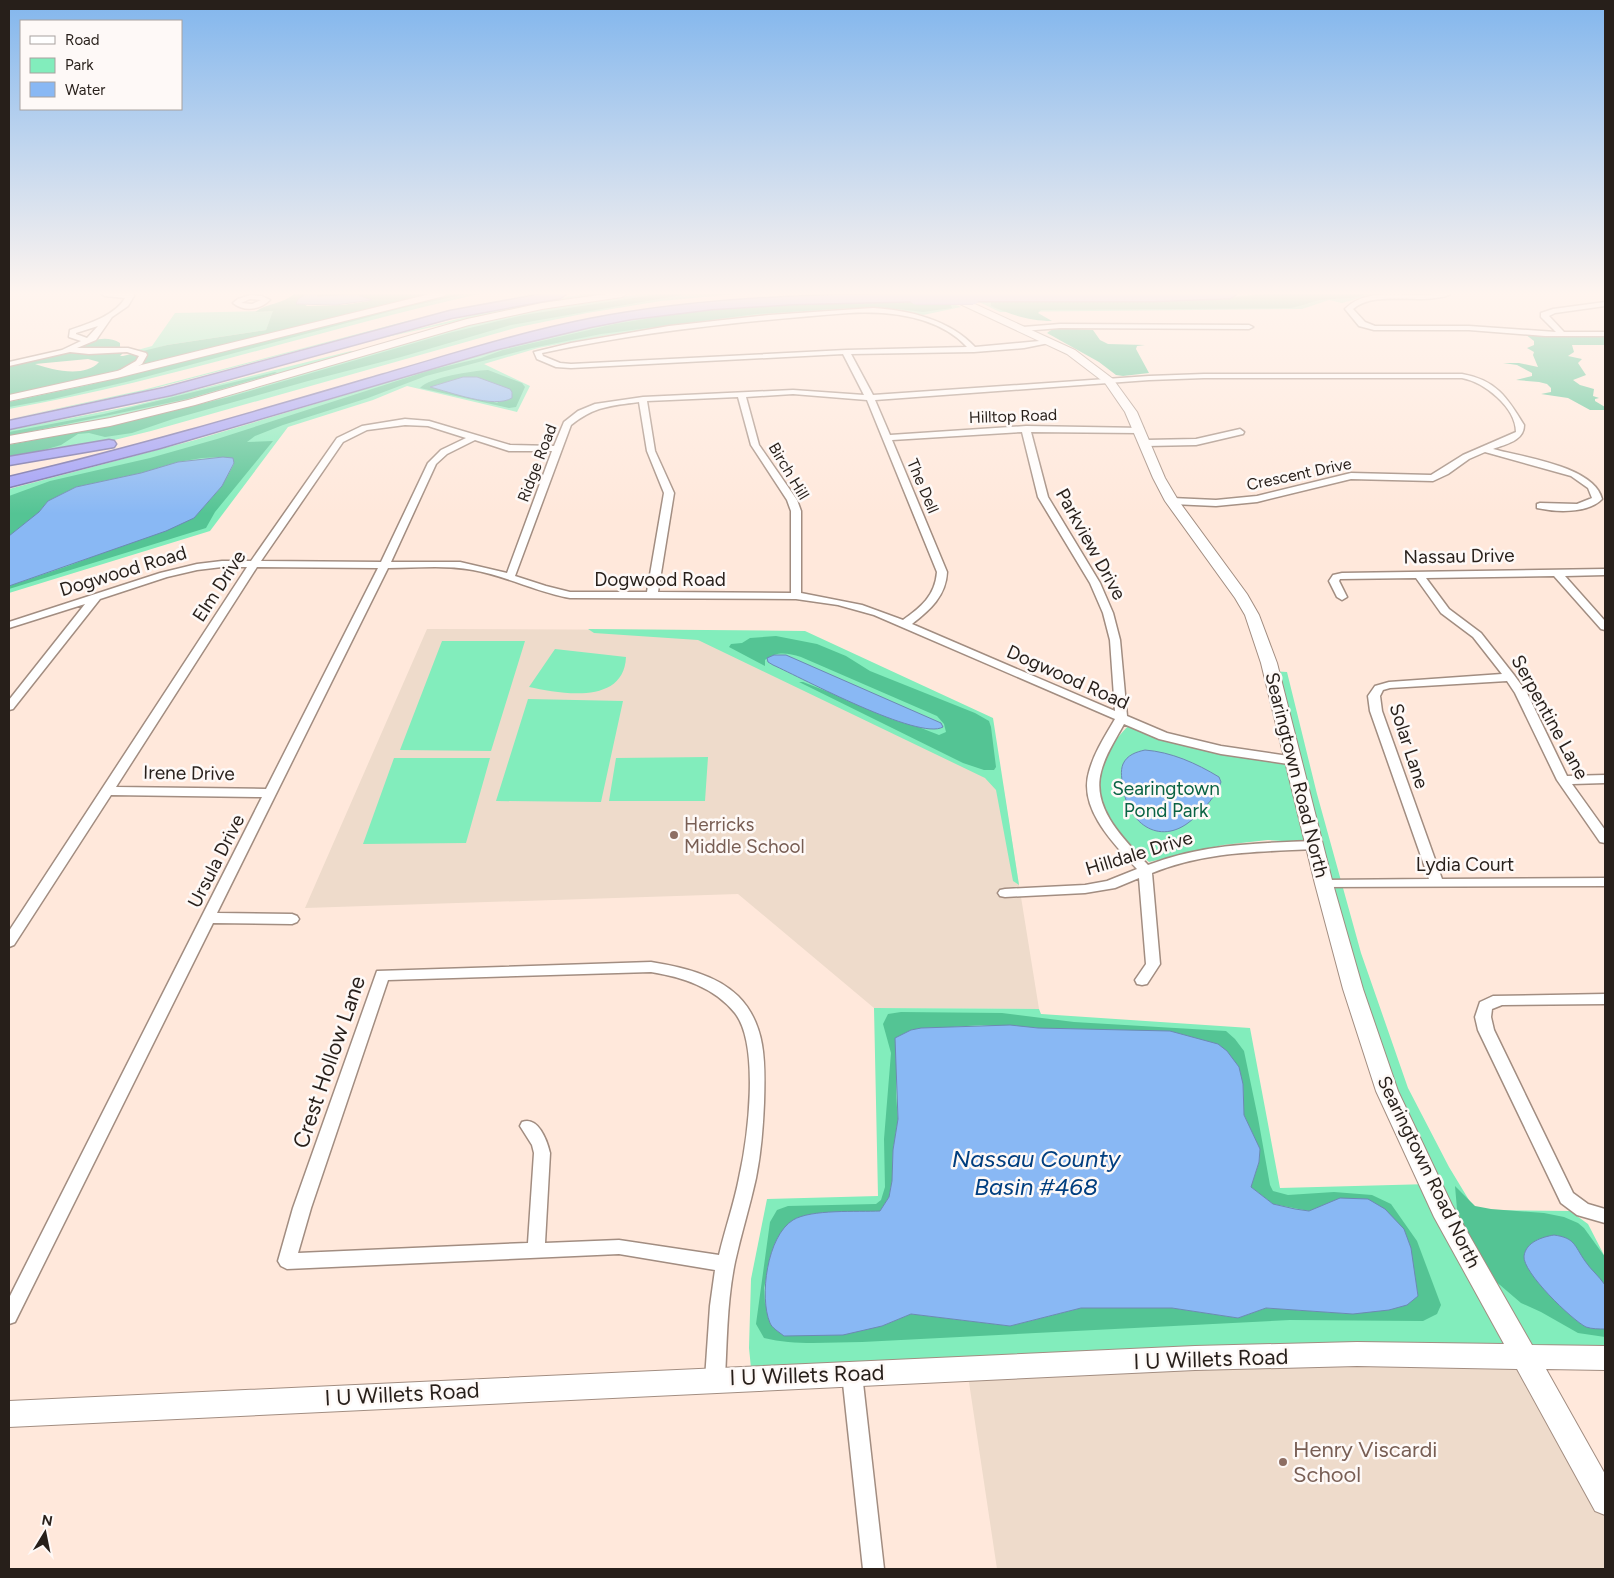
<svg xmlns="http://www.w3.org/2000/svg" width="1614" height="1578" font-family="Figtree,sans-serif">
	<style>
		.education { fill: #eedbcb }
		.green { fill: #82edbc }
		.forest { fill: #54c494; fill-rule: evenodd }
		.water { fill: #89b8f4; stroke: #6c8ab3 }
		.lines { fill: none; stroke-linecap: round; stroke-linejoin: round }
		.minor-casing { stroke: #a28d81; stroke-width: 3 }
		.secondary-casing { stroke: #a28d81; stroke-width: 2 }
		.motorway-casing { stroke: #7672aa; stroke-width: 3 }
		.minor { fill: #fff; fill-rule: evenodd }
		.secondary { fill: #fff; fill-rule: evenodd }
		.motorway { fill: #a09ff7; fill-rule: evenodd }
		.motorway-bridge-casing { stroke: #7672aa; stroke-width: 14; stroke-linecap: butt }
		.motorway-bridge { stroke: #a09ff7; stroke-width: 13 }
		.education-dot { fill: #8d6e63; stroke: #fef9f7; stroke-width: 2 }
		.labels { text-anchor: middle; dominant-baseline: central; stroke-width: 5; stroke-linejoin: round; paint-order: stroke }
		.far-street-label { font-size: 16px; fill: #271f1a; stroke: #fef9f7 }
		.street-label { font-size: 19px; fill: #271f1a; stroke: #fef9f7 }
		.park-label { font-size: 19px; fill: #0a6344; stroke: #fef9f7 }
		.education-label { font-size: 19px; fill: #785e54; stroke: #fef9f7; text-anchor: start }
		.near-street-label { font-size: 22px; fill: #271f1a; stroke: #fef9f7 }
		.near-education-label { font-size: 22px; fill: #785e54; stroke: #fef9f7; text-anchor: start }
		.near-water-label { font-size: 24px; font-style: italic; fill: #003e7f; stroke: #fef9f7 }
	</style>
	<rect width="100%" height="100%" fill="#ffe8db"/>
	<path class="education" d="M427 629 687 630 1003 785 1039 1009 874 1008 738 894 305 908Z
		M1525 1357 1605 1501V1569H997L967 1369Z"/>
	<path class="green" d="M448 294H479C322 329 168 381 9 409V401L109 380 382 308Z
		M532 294H537L433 315 144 391 9 419 143 390 407 321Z
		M585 294H601L522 307 373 340 494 310Z
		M643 294H737L661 301 587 313 519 327 151 431 94 445 9 459V442C79 430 148 417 217 399 283 382 347 357 412 339 488 318 565 304 643 294Z
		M1260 294H1370V295L1342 303 1329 300 1302 309 1000 312 977 301C1072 301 1166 303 1260 294Z
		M855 301 949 302 961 307 923 315 906 311 871 309 722 319 608 335 538 348 484 364 530 386 517 412 407 386 373 400 288 427 210 531 9 593V489L195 440 518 343 608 322 719 307Z
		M274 311 266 330 167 345 140 353 134 351 152 346 175 313Z
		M351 351 355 352 222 391 149 410 9 437V430L132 406Z
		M588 629 805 631 993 718 1019 885 1013 881 996 790 985 778 698 640 594 633Z
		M442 641H525L491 751 400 750Z
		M555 649 626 657C624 705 562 694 529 687Z
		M1269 671 1287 672 1317 794 1361 953 1408 1088 1449 1167 1475 1210 1570 1211 1588 1224 1605 1257V1354L1462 1353 751 1368 749 1348 751 1279 767 1199 878 1196 874 1008 1039 1009 1041 1014 1250 1028 1280 1188 1430 1184 1403 1128 1313 843 1268 840 1223 845 1149 862C1138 852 1125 842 1115 831 1110 826 1108 817 1105 811 1088 774 1104 752 1128 726L1155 736 1293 761Z
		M528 699 623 701 601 802 496 801Z
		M708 757 705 801H609L616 758Z
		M394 758H490L466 843 363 844Z"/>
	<path class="forest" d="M294 294H306L298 299 307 306 343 305 369 301 317 296 320 294H441L74 385 9 398V364L60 354 85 351 83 347C92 338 109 336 120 343V349L124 352 120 356H123L167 345 266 330 273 311 255 312C267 303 283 304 294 294ZM88 359 99 362C85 378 52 370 35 364Z
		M456 294H466L403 308 130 381 53 399 9 407V402L89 385 373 312Z
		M659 294H687L511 325 401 357 308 381 173 419 132 433 105 437 89 433 78 434 61 445 37 452 9 456V445L127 422 229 397 449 333 524 315Z
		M1266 294H1365C1352 300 1335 298 1320 300 1309 302 1300 307 1289 308L1041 310 1038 313 1052 321C1029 321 1012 315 991 306V302H1147L1209 300Z
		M940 302 951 305 952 308 923 312 898 309 849 308 757 314 601 334 532 348 426 376 368 398 283 425 255 436 247 442 273 441 215 512 206 528 9 589V586L68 566 194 518 222 486 234 464 223 457 202 458 178 462 141 473 76 487 48 501 39 512 9 536V496L50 481 150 458 217 439 431 370 481 358 503 350 615 324 686 312 764 305Z
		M1054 328 1093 330 1100 340 1108 344 1145 345 1137 346 1136 349 1149 373 1123 376 1116 375 1099 362 1047 333Z
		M1525 334 1605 337V345H1572L1574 352 1568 356 1582 359 1578 363 1586 375 1573 380 1580 385 1594 389 1593 396 1599 398 1595 399V401L1605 407 1604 410H1590L1568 398 1541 394 1551 392V388L1547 384 1539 382 1516 380 1532 376V373L1517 365 1503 363H1519L1538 367 1533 355 1534 352 1527 348 1534 345V341Z
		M488 370 522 383 525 387 516 407 509 408 420 388C430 377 472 371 488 370ZM463 377H477L498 403 430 387Z
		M275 372 277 373 187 399 9 436V432L104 414Z
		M776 636 817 644 846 656 870 671 975 713 989 721 991 727 996 767 994 770H984L963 763 799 682H803L939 735 946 732 944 724 937 716 801 657C787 653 777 651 765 660V666L729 647 731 644 742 643 750 638Z
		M901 1012 1002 1013 1074 1022 1226 1031 1235 1039 1244 1051 1258 1118 1270 1185 1273 1191 1288 1195 1334 1192 1372 1195 1391 1204 1417 1241 1441 1305 1437 1314 1423 1321 1290 1320 862 1342C829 1342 796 1346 764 1338L756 1324 770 1222 777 1210 788 1206 876 1204 881 1200 885 1187 884 1139 891 1053 883 1024 888 1014ZM981 1025 1038 1028 1243 1084 1244 1115 1260 1150 1259 1162 1251 1187 1273 1204 1309 1211 1323 1206 1414 1273 1418 1296 1353 1314 1266 1308 1238 1318 1172 1308H1081L1010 1326 911 1314 882 1326 765 1304 764 1288 772 1252 862 1212 880 1211 889 1197 892 1181 893 1150 898 1119 896 1096V1038L911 1030Z
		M1455 1186 1475 1206 1491 1209 1544 1213 1564 1217 1578 1223 1584 1228 1605 1257V1337L1578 1333 1541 1312 1521 1303 1493 1279 1470 1243 1457 1209Z"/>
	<path class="water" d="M306 294H320L317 296H318L356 294 372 300 336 305 296 304 298 299Z
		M463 377H477L510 389 512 392V398C494 409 450 392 430 387Z
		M223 457 233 458 234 463 222 486 194 518 166 531 9 586V536L39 512 48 501 76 487 141 473 178 462Z
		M774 655H786L941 723 943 727C919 741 802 678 773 665L768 662 767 658Z
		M1145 750C1171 752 1196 763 1219 777L1221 782C1215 797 1206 807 1194 818 1162 848 1128 825 1123 787 1122 780 1120 771 1123 764 1127 755 1136 752 1145 750Z
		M1010 1025 1038 1028 1170 1031 1218 1044 1227 1051 1239 1067 1243 1084 1244 1115 1260 1149 1259 1162 1251 1187 1273 1204 1295 1209 1309 1211 1340 1198 1368 1199 1385 1209 1404 1229 1411 1248 1418 1296 1407 1305 1389 1310 1353 1314 1266 1308 1238 1318 1172 1308H1081L1010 1326 911 1314 882 1326 843 1335 784 1336C779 1332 772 1328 770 1323 759 1297 767 1236 793 1220 811 1209 858 1212 880 1211L889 1197 892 1181 893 1150 898 1119 895 1038 911 1030 921 1028Z
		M1554 1235C1575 1238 1574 1245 1585 1261 1591 1270 1599 1276 1605 1285V1329C1599 1329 1592 1329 1586 1327 1572 1320 1522 1272 1524 1256 1526 1242 1542 1237 1554 1235Z"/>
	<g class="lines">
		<g class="minor-casing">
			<path id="minor" d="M102 294H133L134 296 128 306 112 317 96 340 77 348H128L146 353 147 355 142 364 118 377H115V373L136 361 139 356 127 352 89 354 70 352 9 366V362L62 350 81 341 69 337 70 330C88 324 116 315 125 298L105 296ZM98 326 87 338 76 334V333Z
				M1435 294H1450C1446 297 1441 297 1435 298 1410 302 1373 292 1353 309L1365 322 1375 326H1469L1556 332 1541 317V313L1553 309 1605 302V306L1555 313 1549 316 1564 332H1605V336H1545L1469 330H1374L1359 326 1345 309C1367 286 1407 298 1435 294Z
				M250 295 262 296 270 300C260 310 244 312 233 303L238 299ZM250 299 261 300 252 304 241 303Z
				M873 308C909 310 950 320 975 347L1050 340 1054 342 1024 348 974 352 851 354 873 395 1149 376 1204 374H1462C1496 380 1507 397 1524 425 1524 441 1506 444 1493 449 1522 457 1594 466 1602 499 1588 514 1555 512 1537 508V504L1540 503 1577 504 1592 498 1588 488 1571 476 1485 452 1469 459 1448 474 1433 481 1351 479 1257 502 1216 506 1172 504 1167 501 1172 498 1216 500 1257 496 1351 473 1431 475 1463 455 1516 432C1516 407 1484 382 1462 378H1204L1149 380 875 400 890 435 1026 426 1143 428V432L1140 433 1031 432 1048 497 1100 583 1113 613 1120 640 1127 716 1167 733 1221 746 1295 757 1301 761 1295 765 1221 754 1159 739 1124 724C1116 739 1105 755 1101 772 1091 809 1126 841 1148 865 1202 844 1258 843 1315 841L1322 845 1315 849C1257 852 1207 851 1152 873L1160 964 1147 984 1142 985 1137 984 1135 980 1146 964 1139 878 1115 888 1085 893 1005 897 1000 896 998 893 1000 890 1005 889 1085 885 1107 881 1137 869C1115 845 1078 809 1089 772 1094 753 1105 736 1115 719L874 615 838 605 796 599 570 598C537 592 506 576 473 570 446 565 416 568 388 568L217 913 292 914 297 916 299 919 297 922 292 924 213 923 15 1322 9 1324V1298L262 797 111 795 14 945 9 947V931L247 567H222L197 570 167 577 100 599 13 709 9 710V700L85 604 9 628V622L160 573 197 564 222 561H251L337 438 362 426 405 419 429 421 510 445 554 446 564 422 578 411 595 404 643 397 793 390 864 395 843 354 571 368 556 367 537 359 534 352 571 343 669 326 769 315ZM849 313C890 311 938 316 967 347L846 350 571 364 560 363 543 356 542 353C644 331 746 321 849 313ZM793 394 867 400 937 572C935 596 921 607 903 620L862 605 801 593V511L797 500 759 445 746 397ZM738 397 751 445 787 500 791 511V593L658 592 674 493 655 451 647 401ZM639 402 647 451 664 493 647 592H570L546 586 515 576 571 425C595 406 610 406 639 402ZM405 425 428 426 466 438 441 450 428 463 381 562 261 561 343 442 367 430ZM1022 432 1038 497 1090 583 1103 613 1110 640 1115 711 912 624C930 610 946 596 947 572L892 440ZM475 440 509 451H552L507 573 460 562H391L436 464 447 454ZM257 567 378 568 266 789 116 787Z
				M1060 324 1249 325 1253 327 1249 329 1060 328 1023 331 1019 329 1023 327Z
				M1240 429 1244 432 1243 434 1196 445 1146 446 1142 443 1146 440 1196 439Z
				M1605 569V575L1565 576 1605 621V630L1601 629 1554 576 1426 578 1449 609 1481 633 1514 675 1527 693 1567 776 1605 775V783L1572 784 1605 830V843L1600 842 1557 780 1515 693 1507 681 1390 688 1383 690 1380 696 1382 711 1442 879 1605 878V886L1319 887 1317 884 1319 881 1324 880 1429 879 1370 711 1368 696 1375 686 1389 682 1502 674 1473 637 1441 613 1416 578 1340 579 1339 581 1347 597 1342 600 1337 597 1329 581 1333 575 1342 573Z
				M651 962C681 967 715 974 738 996 767 1025 765 1065 764 1103 763 1128 761 1153 756 1178 750 1206 741 1234 735 1262 727 1301 727 1340 725 1379L722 1385 715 1388 708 1385 705 1379 710 1306 715 1270 619 1254 287 1269 281 1266 278 1261 293 1208 377 971ZM651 972C682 977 714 987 735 1013 760 1045 748 1139 739 1178 734 1204 725 1229 719 1255L619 1240 545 1243 550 1153C547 1140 538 1116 522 1122L520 1126 532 1145 534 1153 528 1243 298 1253 311 1208 388 980Z
				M1605 994V1004L1502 1005 1492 1009 1491 1017 1494 1030 1573 1193 1588 1204 1605 1209V1223L1577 1215 1561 1203 1478 1030 1475 1017 1480 1002 1493 996Z
				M852 1365 859 1368 862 1374 884 1569H863L842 1374 845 1368Z"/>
		</g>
		<g class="secondary-casing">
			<path id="secondary" d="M430 294H446L444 296 117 378 9 401V395L117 371Z
				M606 294H627L622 297 542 309 469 325 195 405 110 426 9 444V436L110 418 188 400 467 319 542 303Z
				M944 294H953L1075 350 1113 379 1137 412 1165 478 1178 500 1247 594 1259 615 1277 663 1333 884 1363 989 1398 1091 1452 1205 1532 1345 1605 1346V1370L1546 1369 1605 1474V1515L1595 1511 1517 1369 1357 1366 1195 1370 9 1427V1401L1195 1346 1357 1342 1504 1344 1434 1217 1376 1091 1343 989 1315 884 1261 663 1245 615 1235 598 1165 501 1153 478 1125 412 1105 383 1067 354 945 297Z"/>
		</g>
		<g class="motorway-casing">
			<path id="motorway" d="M544 294H566L560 298 451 318 171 395 9 429V421L164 388 450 311Z
				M916 294 920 295 922 298 920 301 793 304 712 309 631 319 590 327 498 349 160 448 9 487V477C133 448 255 412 378 376 448 356 518 333 590 319 698 298 807 295 916 294Z
				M973 294H1236L1230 298 1153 301H969L967 298Z
				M109 440 114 441 116 444 114 447 9 465V457Z"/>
		</g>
		<use href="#minor" class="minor"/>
		<use href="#secondary" class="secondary"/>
		<use href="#motorway" class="motorway"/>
		<g class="motorway-bridge-casing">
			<path id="motorway-bridge" d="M916 298H973"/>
		</g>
		<use href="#motorway-bridge" class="motorway-bridge"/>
	</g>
	<linearGradient id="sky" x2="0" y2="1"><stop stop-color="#82b6ed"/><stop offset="0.57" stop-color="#fff5ef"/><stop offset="1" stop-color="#fff5ef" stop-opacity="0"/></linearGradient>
	<rect width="1614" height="514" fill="url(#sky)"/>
	<g class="education-dot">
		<circle cx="674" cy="835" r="5"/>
		<circle cx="1283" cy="1462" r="5"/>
	</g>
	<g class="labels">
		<g class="far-street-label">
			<text transform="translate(1013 416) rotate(-2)">Hilltop Road</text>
			<text transform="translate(537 463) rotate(-69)">Ridge Road</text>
			<text transform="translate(789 471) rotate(59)">Birch Hill</text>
			<text transform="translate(1299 474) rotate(-12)">Crescent Drive</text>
			<text transform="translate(923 486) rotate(67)">The Dell</text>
		</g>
		<g class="street-label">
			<text transform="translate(1091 544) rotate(61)">Parkview Drive</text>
			<text transform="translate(1459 556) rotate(-1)">Nassau Drive</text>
			<text transform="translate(123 571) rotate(-17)">Dogwood Road</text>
			<text x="660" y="579">Dogwood Road</text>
			<text transform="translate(219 586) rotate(-57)">Elm Drive</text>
			<text transform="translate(1068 677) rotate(24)">Dogwood Road</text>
			<text transform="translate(1550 717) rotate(61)">Serpentine Lane</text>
			<text transform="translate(1409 746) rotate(72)">Solar Lane</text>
			<text transform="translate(189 773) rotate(1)">Irene Drive</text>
			<text transform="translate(1297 775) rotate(76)">Searingtown Road North</text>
			<text transform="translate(1139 853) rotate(-17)">Hilldale Drive</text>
			<text transform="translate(216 861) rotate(-63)">Ursula Drive</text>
			<text x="1465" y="864">Lydia Court</text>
			<text transform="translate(1429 1172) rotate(64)">Searingtown Road North</text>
		</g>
		<g class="park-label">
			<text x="1166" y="788">Searingtown<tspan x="1166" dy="22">Pond Park</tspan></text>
		</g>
		<g class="education-label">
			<text x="684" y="824">Herricks<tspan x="684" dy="22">Middle School</tspan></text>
		</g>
		<g class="near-street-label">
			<text transform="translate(329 1062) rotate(-71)">Crest Hollow Lane</text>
			<text transform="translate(1211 1359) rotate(-2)">I U Willets Road</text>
			<text transform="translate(807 1375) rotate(-2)">I U Willets Road</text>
			<text transform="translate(402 1394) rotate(-3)">I U Willets Road</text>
		</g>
		<g class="near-education-label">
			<text x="1293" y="1449">Henry Viscardi<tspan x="1293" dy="25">School</tspan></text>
		</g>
		<g class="near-water-label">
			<text x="1036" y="1158">Nassau County<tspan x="1036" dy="28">Basin #468</tspan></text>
		</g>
	</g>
	<rect width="1614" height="1578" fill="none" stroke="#271f1a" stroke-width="20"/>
	<rect x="20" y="20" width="162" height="90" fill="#fef9f7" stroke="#a8a29f"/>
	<rect x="30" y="36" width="25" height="8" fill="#ffffff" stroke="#a8a29f"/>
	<text x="65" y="45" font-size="15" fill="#271f1a">Road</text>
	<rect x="30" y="58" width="25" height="15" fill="#82edbc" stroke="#a8a29f"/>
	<text x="65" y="70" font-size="15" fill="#271f1a">Park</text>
	<rect x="30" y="82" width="25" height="15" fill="#89b8f4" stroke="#a8a29f"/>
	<text x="65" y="95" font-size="15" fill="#271f1a">Water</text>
	<g transform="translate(45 1533) rotate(10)" stroke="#fef9f7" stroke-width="4" paint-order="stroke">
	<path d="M0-4L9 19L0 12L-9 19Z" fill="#271f1a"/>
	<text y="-8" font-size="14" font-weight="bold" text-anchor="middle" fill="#271f1a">N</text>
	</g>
</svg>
